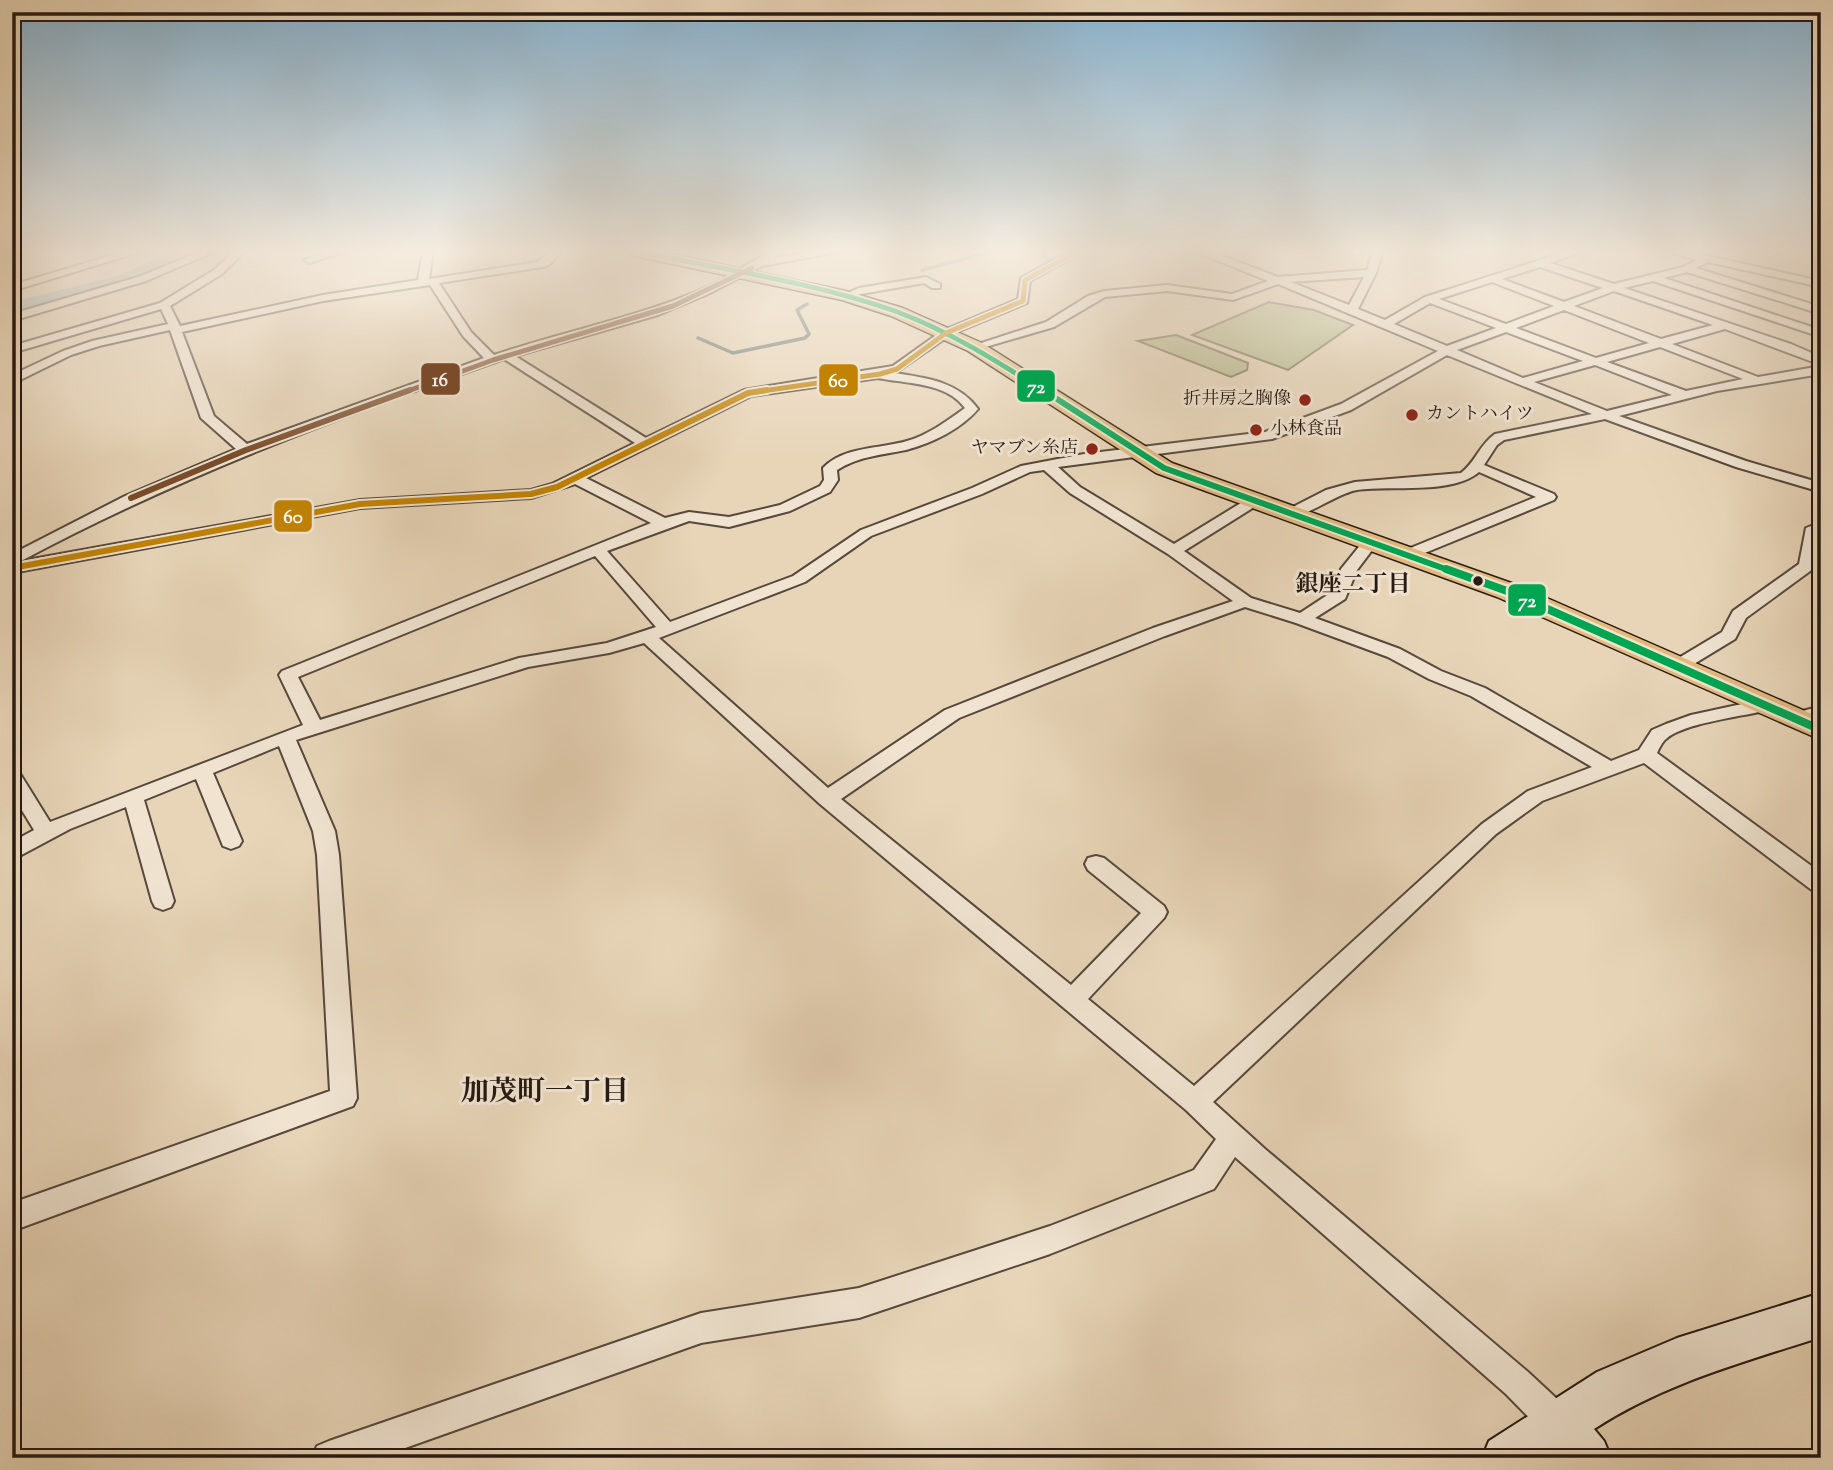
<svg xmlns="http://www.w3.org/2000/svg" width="1833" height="1470" font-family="'Sorts Mill Goudy','Noto Serif JP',serif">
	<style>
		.green { fill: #b7bd8e; stroke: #6e6b50; stroke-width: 2 }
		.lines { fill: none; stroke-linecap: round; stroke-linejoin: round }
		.stream { stroke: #6a7874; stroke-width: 3.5 }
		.river { fill: #98b7b6; fill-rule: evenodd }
		.street-casing { stroke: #56483c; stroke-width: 4 }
		.secondary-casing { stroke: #251912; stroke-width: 4 }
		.primary-casing { stroke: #251912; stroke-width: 3 }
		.street { fill: #f0e4d1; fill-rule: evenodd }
		.secondary { fill: #f0e4d1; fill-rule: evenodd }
		.primary { fill: #e4ba7c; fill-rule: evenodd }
		.bus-1-far2-casing { stroke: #f0e4d1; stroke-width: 8 }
		.bus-1-far1-casing { stroke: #f0e4d1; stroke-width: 10 }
		.bus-1-casing { stroke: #f0e4d1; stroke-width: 13 }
		.bus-2-far1-casing { stroke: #f0e4d1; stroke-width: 8 }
		.bus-2-casing { stroke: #f0e4d1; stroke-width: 10 }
		.bus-3-far1-casing { stroke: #f0e4d1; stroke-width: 8 }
		.bus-3-casing { stroke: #f0e4d1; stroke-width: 10 }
		.bus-1-far2 { stroke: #00a651; stroke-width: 5 }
		.bus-1-far1 { stroke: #00a651; stroke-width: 6 }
		.bus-1 { stroke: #00a651; stroke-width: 8 }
		.bus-2-far1 { stroke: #7a4b2a; stroke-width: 5 }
		.bus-2 { stroke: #7a4b2a; stroke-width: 6 }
		.bus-3-far1 { stroke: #c28304; stroke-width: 5 }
		.bus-3 { stroke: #c28304; stroke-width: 6 }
		.poi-dot { fill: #8f2418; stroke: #f0e4d1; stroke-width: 2.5 }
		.bus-dot { fill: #251912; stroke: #f0e4d1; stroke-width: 2.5 }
		.labels { text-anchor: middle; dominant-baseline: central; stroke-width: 6; stroke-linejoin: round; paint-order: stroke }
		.far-poi-label { font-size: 18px; fill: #251912; stroke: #f0e4d1; text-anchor: end }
		.neighbourhood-label { font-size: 23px; font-weight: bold; fill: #251912; stroke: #f0e4d1 }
		.near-neighbourhood-label { font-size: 28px; font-weight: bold; fill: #251912; stroke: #f0e4d1 }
		.line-badge { stroke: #f0e4d1; stroke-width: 2.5 }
		.badge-label { font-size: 19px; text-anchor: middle; font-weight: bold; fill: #fff }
	</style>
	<rect width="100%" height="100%" fill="#e8d5b8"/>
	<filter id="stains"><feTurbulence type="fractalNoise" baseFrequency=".00286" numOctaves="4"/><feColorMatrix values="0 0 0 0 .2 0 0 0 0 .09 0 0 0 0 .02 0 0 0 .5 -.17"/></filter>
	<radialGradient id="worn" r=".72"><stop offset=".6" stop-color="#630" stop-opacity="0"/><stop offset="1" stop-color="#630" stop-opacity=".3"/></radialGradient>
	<path class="green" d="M1269 302 1314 310 1353 325 1288 370 1192 335Z
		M1176 335 1248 363 1247 370 1231 377 1138 341Z"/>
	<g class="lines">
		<path class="stream" d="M1042 251 1050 263
			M922 270 995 251
			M698 338 733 353 805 338 809 334 797 310 807 304"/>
		<path class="river" d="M172 251H195C169 283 54 306 12 314V302L117 276Z"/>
		<g class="street-casing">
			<path id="street" d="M12 251H28L12 257Z
				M126 251H143L12 291V285Z
				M202 251H216L146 281 12 321V314L138 277Z
				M234 251H245L222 274 170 306 180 326 323 295 418 280 423 251H433L429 279 537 262 551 251H562L549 265 543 267 439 283 471 332 494 355C570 329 649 316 722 280 741 270 762 251 784 251L774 258 818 251H844L762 266 706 295 658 315 515 356 646 438 744 390 893 366 942 331 1018 299 1021 278 1070 251H1083L1030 281 1027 303 950 335 895 373C927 378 959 382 978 409 961 429 932 443 906 450 882 455 859 456 837 470L838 480 830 492 790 511 729 527 689 521 607 551 670 622 793 576 861 530 972 488 1021 466 1084 454 1265 432 1341 404 1438 351 1278 284 1233 300 1167 291 1105 297 1054 327 975 350 969 347 1046 322 1088 296 1104 291 1167 285 1232 294 1268 281 1194 251H1209L1278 277 1367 270 1373 251H1383L1376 273 1358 309 1385 320 1425 297 1568 251H1584L1550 263 1614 284 1683 267 1697 260 1666 251H1686L1821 281V287L1708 262 1696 268 1821 307V314L1687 272 1664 278 1821 330V337L1653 281 1624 288 1791 344 1821 357V365L1725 329 1672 344 1758 377 1821 366V374L1717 391 1619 416 1746 461 1821 483V492L1736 467 1605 419 1504 440 1497 445 1484 465 1554 494 1556 497 1554 500 1415 557 1409 559 1401 554 1403 551 1536 497 1479 472C1452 495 1392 485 1357 490 1337 493 1303 520 1287 516L1285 513 1287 510 1326 490 1355 482 1461 473C1475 463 1480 444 1495 434L1592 414 1447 355 1351 410 1272 439 1058 467 1080 487 1174 544 1249 498H1259L1261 501 1259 504 1184 551 1251 598 1300 613 1332 592 1341 569 1366 538H1376L1379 541 1357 570 1345 599 1315 618 1400 649 1441 671 1485 688 1611 761 1639 750 1652 730 1666 724 1691 715 1765 699 1774 705 1772 709C1747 716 1682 723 1666 739 1662 742 1659 749 1657 753L1821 873V893L1813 891 1644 763 1542 801 1496 834 1213 1102 1265 1149 1528 1372 1570 1411 1574 1423 1570 1435 1558 1439 1546 1435 1506 1394 1235 1157 1214 1189 1050 1254 859 1318 701 1343 377 1458H312L317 1446 329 1441 701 1313 859 1288 1050 1226 1194 1170 1216 1139 1186 1110 820 804 644 643 609 653 528 667 296 740 335 831 339 855 357 1098 353 1106 12 1231V1203L330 1091 317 855 313 831 279 746 213 773 242 841 239 846 231 849 223 846 196 779 144 800 174 901 171 907 163 910 155 907 152 901 126 807 70 829 12 860V842L34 830 12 794V770L19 772 50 822 303 725 279 675 282 671 651 523 575 484 531 498 360 508 12 573V554L125 496 236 449 201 418 170 330 99 346 71 355 12 384V375L63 351 92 341 168 324 161 309 12 353V346L160 303 214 270ZM1540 267 1603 288 1564 302 1502 279ZM1364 277 1349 305 1291 282ZM1492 282 1554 306 1506 324 1439 299ZM430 285 463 336 484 358 247 444 214 416 182 332 323 301ZM1614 291 1713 325 1661 339 1574 306ZM1430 303 1496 328 1447 346 1394 324ZM1564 310 1649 343 1596 358 1516 328ZM1506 332 1583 361 1523 378 1457 350ZM1660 347 1743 379 1686 391 1607 362ZM504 359 635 443 552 484 531 490 360 500 21 561C176 478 339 417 504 359ZM1595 365 1672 395 1607 411 1534 382ZM878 378C907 384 946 382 965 408 947 421 928 435 907 441 880 449 844 446 823 468L824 480 820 486 780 505 729 517 689 512 665 518 586 478 751 396ZM1044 470 1070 493 1168 554 1233 601 1153 628 945 710 828 788 659 638 805 582 871 536 982 494 1030 472ZM595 556 656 627 607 643 519 658 320 720 298 677ZM1245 607 1296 623 1388 657 1429 679 1471 696 1592 767 1528 791 1482 824 1194 1086 1088 999 1164 918 1167 912 1164 906 1104 858 1096 856 1088 858 1085 864 1088 870 1141 913 1071 985 841 799 959 718 1165 636Z
				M330 251H347L309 263 304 260Z
				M926 277 940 284V288H932L924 283 861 294 846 299 841 296 859 288Z
				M1821 522 1813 569 1746 618 1735 639 1684 670H1672L1669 666 1672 662 1722 632 1733 611 1799 564 1806 528Z
				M1821 706V718L1795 725 1788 723 1786 719 1788 715Z"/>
		</g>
		<g class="secondary-casing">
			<path id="secondary" d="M1821 1293V1337C1741 1363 1665 1383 1594 1429L1604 1441 1611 1458H1556L1554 1455 1550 1458H1482L1489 1441 1597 1372 1677 1338Z"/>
		</g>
		<g class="primary-casing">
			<path id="primary" d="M627 251H659L846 291 903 308 982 343 1172 463 1517 585 1821 718V740L1497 597 1156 473 968 351 891 316 842 300 635 256Z"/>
		</g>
		<use href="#street" class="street"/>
		<use href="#secondary" class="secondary"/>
		<use href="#primary" class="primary"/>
		<g class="bus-1-far2-casing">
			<path id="bus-1-far2" d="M635 251C721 269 812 282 895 311 949 331 997 361 1045 392"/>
		</g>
		<g class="bus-1-far1-casing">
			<path id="bus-1-far1" d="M1043 390 1164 468 1451 571"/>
		</g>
		<g class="bus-1-casing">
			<path id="bus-1" d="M1446 569 1507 591 1821 730"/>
		</g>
		<g class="bus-2-far1-casing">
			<path id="bus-2-far1" d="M405 392 493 360 673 306 752 268"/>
		</g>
		<g class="bus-2-casing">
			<path id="bus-2" d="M131 498 246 450 410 390"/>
		</g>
		<g class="bus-3-far1-casing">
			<path id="bus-3-far1" d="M755 392 880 374 897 369 946 333 1023 301 1025 280 1078 251"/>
		</g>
		<g class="bus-3-casing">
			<path id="bus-3" d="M12 568 360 504 531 494 557 487 748 393 767 390"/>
		</g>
		<use href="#bus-1-far2" class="bus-1-far2"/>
		<use href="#bus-1-far1" class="bus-1-far1"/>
		<use href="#bus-1" class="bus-1"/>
		<use href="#bus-2-far1" class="bus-2-far1"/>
		<use href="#bus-2" class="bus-2"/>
		<use href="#bus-3-far1" class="bus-3-far1"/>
		<use href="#bus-3" class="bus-3"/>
	</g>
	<linearGradient id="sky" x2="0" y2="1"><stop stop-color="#88b5d4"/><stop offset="0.55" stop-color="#f5ecdf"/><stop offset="1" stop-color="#f5ecdf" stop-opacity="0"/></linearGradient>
	<rect width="1833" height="457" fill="url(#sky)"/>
	<g class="poi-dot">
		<circle cx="1305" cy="400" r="7"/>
		<circle cx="1412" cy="415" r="7"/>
		<circle cx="1256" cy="430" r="7"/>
		<circle cx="1092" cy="449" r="7"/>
	</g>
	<circle class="bus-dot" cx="1478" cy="581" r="6"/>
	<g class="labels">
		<g class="far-poi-label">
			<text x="1291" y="400">折井房之胸像</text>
			<text x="1426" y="415" text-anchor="start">カントハイツ</text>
			<text x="1270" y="430" text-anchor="start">小林食品</text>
			<text x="1078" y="449">ヤマブン糸店</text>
		</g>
		<g class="neighbourhood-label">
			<text x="1353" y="585">銀座二丁目</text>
		</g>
		<g class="near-neighbourhood-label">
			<text x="545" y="1093">加茂町一丁目</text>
		</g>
	</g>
	<g class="line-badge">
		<rect x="420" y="362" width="41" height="34" rx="7" fill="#7a4b2a"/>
		<rect x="818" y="363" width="41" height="34" rx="7" fill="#c28304"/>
		<rect x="1016" y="369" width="40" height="34" rx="7" fill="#00a651"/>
		<rect x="273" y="499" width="40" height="34" rx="7" fill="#c28304"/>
		<rect x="1507" y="583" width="40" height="34" rx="7" fill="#00a651"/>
	</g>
	<g class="badge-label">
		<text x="440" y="386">16</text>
		<text x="838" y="387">60</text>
		<text x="1036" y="393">72</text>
		<text x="293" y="523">60</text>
		<text x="1527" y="607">72</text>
	</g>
	<rect width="1833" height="1470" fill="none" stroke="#e8d5b8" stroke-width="42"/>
	<rect x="14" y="14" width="1805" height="1442" fill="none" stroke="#251912" stroke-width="3.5"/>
	<rect x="21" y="21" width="1791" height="1428" fill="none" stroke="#251912" stroke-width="2"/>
	<rect width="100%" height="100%" filter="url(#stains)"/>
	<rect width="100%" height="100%" fill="url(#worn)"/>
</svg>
